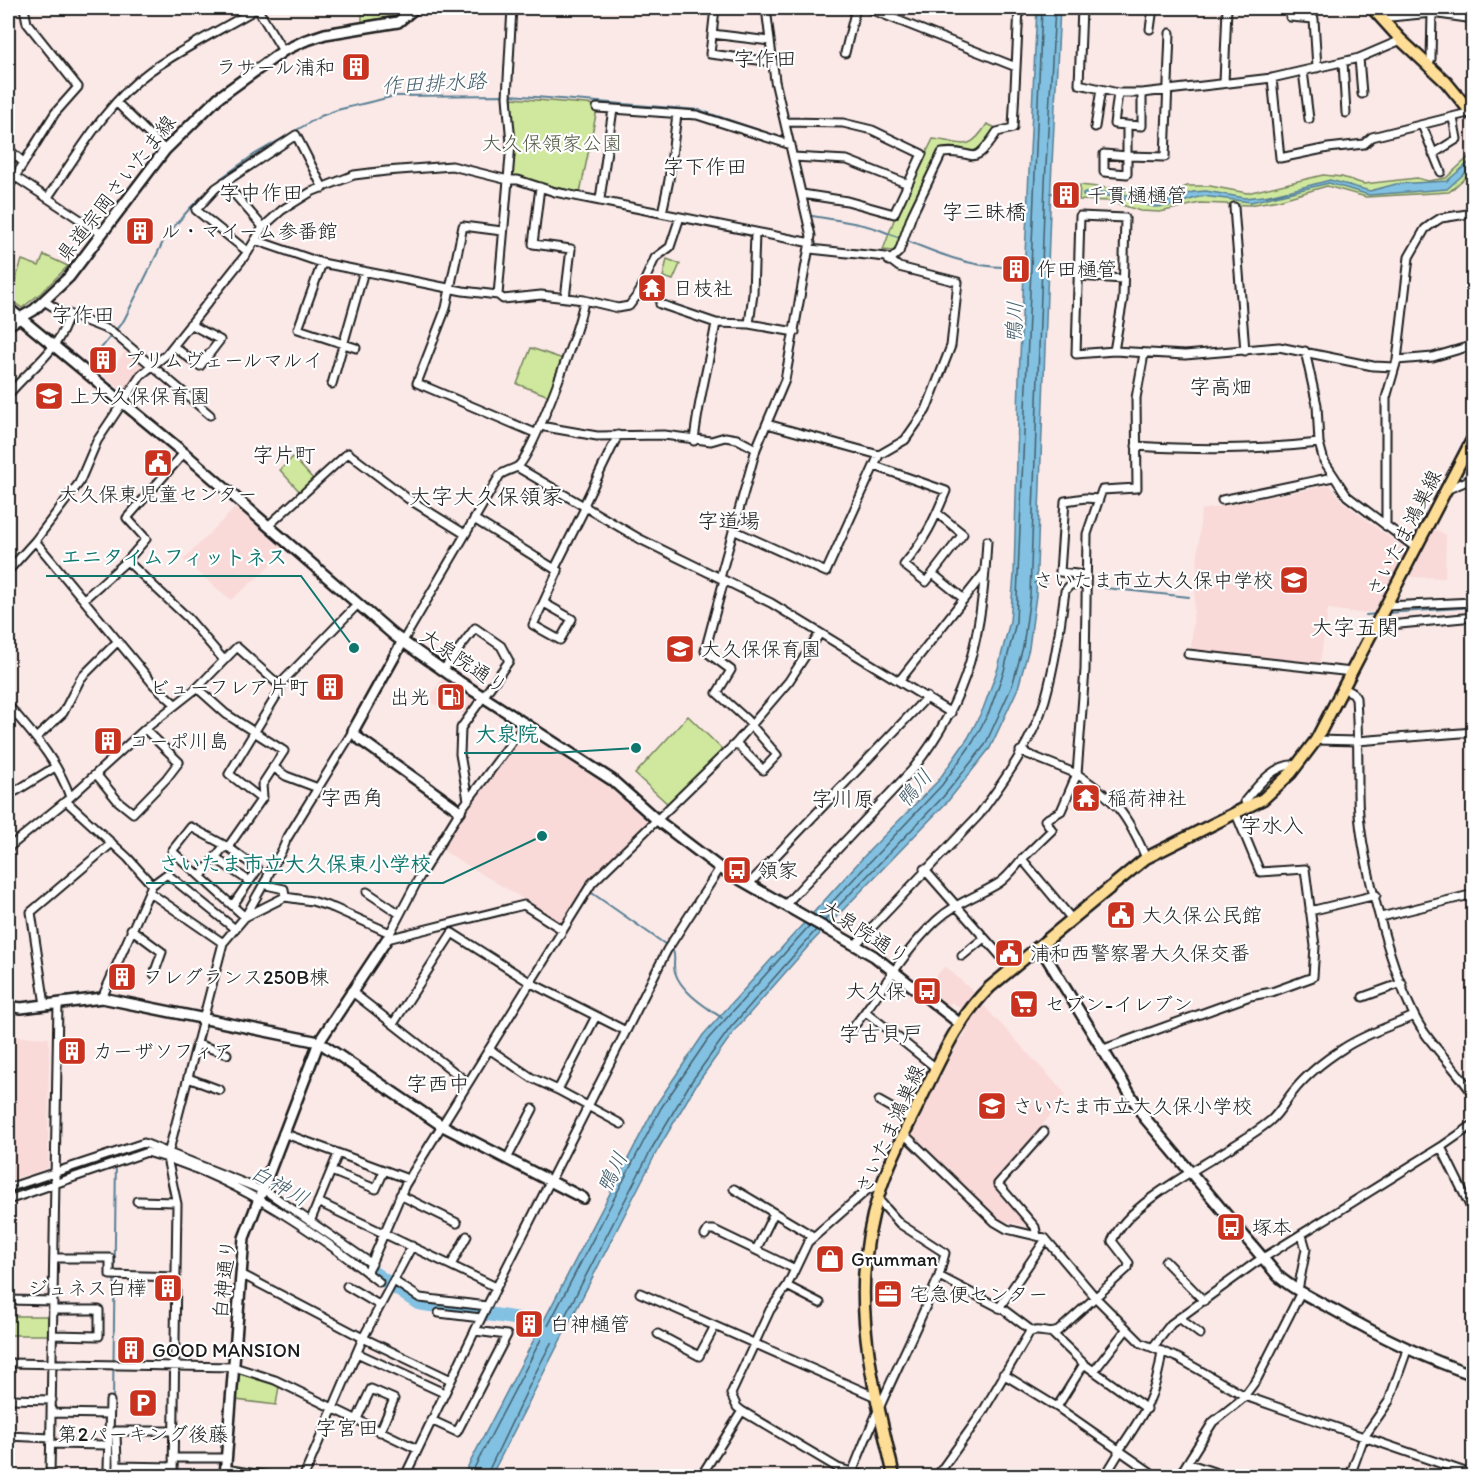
<svg xmlns="http://www.w3.org/2000/svg" width="1481" height="1484" font-family="Itim,'Klee One',sans-serif">
	<style>
		.built { fill: #f9dad8 }
		.green { fill: #cfe89e; stroke: #76825d; stroke-width: 1.5 }
		.water { fill: #82c1e2; stroke: #597f93; stroke-width: 1.5 }
		.lines { fill: none; stroke-linecap: round; stroke-linejoin: round }
		.shore { stroke: #455e6b; stroke-width: 1.5 }
		.stream { stroke: #597f93; stroke-width: 2 }
		.river { stroke: #82c1e2; stroke-width: 14 }
		.street-casing { stroke: #1c1c1c; stroke-width: 11 }
		.secondary-casing { stroke: #1c1c1c; stroke-width: 14 }
		.primary-casing { stroke: #1c1c1c; stroke-width: 15 }
		.street { stroke: #fff; stroke-width: 7 }
		.secondary { stroke: #fff; stroke-width: 9 }
		.primary { stroke: #fedd96; stroke-width: 10 }
		.labels { text-anchor: middle; dominant-baseline: central; stroke-width: 4.5; stroke-linejoin: round; paint-order: stroke }
		.poi-label { font-size: 20px; fill: #1c1c1c; stroke: #fff; text-anchor: start }
		.park-label { font-size: 20px; fill: #525943; stroke: #fff }
		.street-label { font-size: 20px; fill: #1c1c1c; stroke: #fff }
		.neighbourhood-label { font-size: 21px; fill: #1c1c1c; stroke: #fff }
		.water-label { font-size: 21px; font-style: italic; fill: #455e6b; stroke: #fff }
		.quarter-label { font-size: 22px; fill: #1c1c1c; stroke: #fff }
		.leader { fill: none; stroke: #0f766e; stroke-width: 2 }
		.callout-dot { fill: #0f766e; stroke: #fff; stroke-width: 2 }
		.callout-label { font-size: 21px; text-anchor: middle; font-weight: bold; fill: #0f766e; stroke: #fff; stroke-width: 4.5; stroke-linejoin: round; paint-order: stroke }
	</style>
	<rect width="100%" height="100%" fill="#fbe9e8"/>
	<filter id="ink" filterUnits="userSpaceOnUse"><feTurbulence type="fractalNoise" baseFrequency=".0167" numOctaves="2"/><feDisplacementMap in="SourceGraphic" scale="12" xChannelSelector="R" yChannelSelector="G"/><feConvolveMatrix kernelMatrix="1 2 1 2 8 2 1 2 1" color-interpolation-filters="sRGB"/></filter>
	<g filter="url(#ink)">
		<path class="built" d="M128 349 145 366 125 393 104 376Z
			M1330 485 1343 502 1407 551 1376 611 1358 613 1328 609 1320 663 1191 650 1201 510Z
			M236 507 283 549 264 572 231 600 183 560Z
			M1432 528 1446 535 1445 578 1409 577Z
			M442 679 475 701 465 715 455 708 450 714 428 700Z
			M525 733 609 787 647 821 591 878 563 923 442 850 466 810Z
			M945 966 975 993 961 1009 952 1002 948 1006 926 987Z
			M983 1005 1066 1094 1030 1142 993 1180 1033 1227 998 1220 911 1134 961 1037 964 1038 972 1019Z
			M8 1036 49 1038 48 1168 8 1181Z"/>
		<path class="green" d="M362 9 394 10V16L362 22Z
			M512 98 598 105 580 193 511 176 514 143Z
			M987 124 996 128 976 153 944 149 938 152 913 203 897 247 893 251 883 250 895 217 933 139C963 142 968 154 987 124Z
			M1473 153V171L1449 192 1366 197 1327 186 1279 200 1249 205 1200 203 1160 212 1140 211 1110 201 1079 200 1080 185 1126 190 1152 197 1167 196 1187 186H1210L1247 193 1323 175 1342 177 1364 184 1417 178 1428 181 1446 178Z
			M44 255 68 266 42 292 22 308 9 299 22 260 39 266Z
			M667 259 680 264 673 280 663 277Z
			M531 348 563 359 549 396 517 384Z
			M293 457 313 479 300 492 280 470Z
			M688 716 723 750 669 805 635 774Z
			M8 1316H49V1335H8Z
			M240 1372 279 1386 276 1405 236 1400Z"/>
		<path class="water" d="M1037 8H1060L1051 183 1036 595 1029 648 1018 688 990 748 948 801 812 942 735 1030 696 1085 657 1151 491 1476H463L656 1105 703 1035 868 852 938 781 968 738 983 709 998 668 1010 621 1014 575 1019 377Z
			M1473 159V166L1447 189 1369 195 1329 183 1251 202 1202 196 1171 206 1154 207 1113 196H1083V193L1113 192 1162 203 1193 192 1206 191 1245 198 1273 195 1330 180 1370 191 1396 184 1447 181Z"/>
		<g class="lines">
			<path class="shore" d="M818 917 942 785 973 742 989 712 1004 671 1016 622 1042 8
				M824 921 943 797 985 745 1012 686 1023 647 1030 595 1045 183 1055 8
				M470 1476 661 1108 708 1039 809 926
				M486 1476 536 1372 652 1148 691 1082 731 1027 816 930"/>
			<path class="stream" d="M1050 193 1065 194
				M1266 196 1287 191
				M812 216C834 220 859 222 880 230 919 245 962 267 1004 267
				M1018 268H1027
				M90 362 124 320 166 236 191 207 224 176 255 154 321 116 337 110 395 96 510 95 699 110 783 138
				M1034 583 1046 584
				M1105 588 1189 597
				M1387 613 1474 607
				M1366 615 1378 614
				M592 893 672 949C677 956 672 964 675 972 681 992 706 1007 722 1018
				M113 1402 116 1157
				M112 1476 113 1413"/>
			<path class="river" d="M224 1178 272 1199 331 1242
				M8 1193 142 1148 168 1155
				M356 1261 418 1303 519 1319
				M531 1325 550 1335"/>
			<g class="street-casing">
				<path id="street" d="M257 8 283 51
					M715 8 710 54 773 62
					M867 8 1016 67
					M1082 8 1079 84 1118 93H1142L1272 78 1359 58 1401 40
					M1291 8 1290 17 1314 19 1317 68
					M1380 18 1432 13 1433 8
					M1150 29 1153 8
					M712 34 770 41
					M845 53 856 8
					M1359 58 1362 94
					M1343 62 1346 113
					M1427 65 1431 59 1432 13 1474 19
					M1303 71 1309 119
					M1272 78 1280 158 1328 148 1364 144 1372 137 1472 112
					M1224 83 1227 8
					M1118 93 1114 124 1127 125V156L1104 154V172L1127 174V156L1165 157 1170 33
					M117 103 165 150
					M597 108 613 109
					M785 122 843 123 872 130 922 154 894 214 847 201 802 194
					M1127 125 1142 126V93
					M1422 125 1441 172
					M1095 127 1101 89
					M8 149 23 162
					M1433 154 1457 139 1453 118
					M793 157 847 160 908 184
					M14 176 102 234
					M224 182 263 227
					M540 187 533 244 571 249 565 298
					M8 188 55 113 78 87 27 23 24 8
					M48 197C78 154 107 102 150 71 183 48 222 29 258 8
					M600 199 613 109 697 115 791 145
					M1234 207 1245 351
					M662 213 669 180 677 114
					M502 231 463 226 446 308 417 383 535 433
					M255 240 322 263 463 291 498 295 508 180H518L555 192 811 243
					M248 252 196 210 216 188 296 135 323 188
					M889 261 899 252 912 215 942 153C976 148 970 172 997 132L1013 128 1019 8
					M322 263 298 329 356 348
					M1078 276 1123 279
					M498 295 503 299 541 295 584 300 618 308 629 306 639 293 655 258 670 247 680 217
					M44 301 60 311 111 331 210 415
					M660 304 716 323 749 324 795 332
					M749 324 753 294 755 233
					M173 346 200 366 220 340 190 324
					M1114 351 1123 299 1125 218 1080 216 1076 354 1114 351 1185 355 1279 347 1373 366 1395 367
					M1305 351 1317 405 1319 443 1324 461 1347 496 1416 548
					M1144 354 1136 398 1137 488 1102 490 1087 534 1085 670 1077 774C1116 800 1127 814 1146 858
					M1397 360 1433 357 1474 345
					M332 384 364 271
					M8 395C30 368 60 351 69 314
					M767 424 879 455
					M540 426 597 436 664 435 711 441 725 437 737 439 756 449
					M694 441C698 401 709 363 716 323
					M1136 446C1198 450 1258 450 1319 443
					M875 466 946 491C933 523 926 538 904 565L926 582 963 534 937 513
					M517 467 640 539 771 603 951 713
					M1446 490 1474 478
					M1222 500 1333 477
					M584 505 618 435
					M474 519 558 571 533 625 560 640 572 619 544 603
					M268 526 348 453 407 498 465 534
					M1386 526V398L1397 360 1409 257 1425 229 1433 223 1441 218 1474 213
					M733 530 826 572 879 455 905 440 926 410 951 346 958 282 899 267 886 257 810 249
					M35 541 154 685 175 704
					M127 561 188 618 223 659
					M555 568 586 506
					M8 571 35 541 79 483 97 441 141 375 166 355 248 252 263 227 282 210 311 192 354 175 386 171 452 166 508 180 511 143 507 97 512 8
					M933 574 964 599
					M1085 575 1060 572 1065 501 1085 498 1099 499
					M720 578 756 449 785 380 811 236 775 81 766 8
					M724 580 705 651 731 670 717 693 746 719 777 755 763 770 736 743
					M84 599 127 561 146 539 127 518 184 453
					M1386 606 1474 602
					M1378 620 1389 625 1474 617
					M403 641 500 475C505 471 511 470 517 467 532 458 582 322 584 300
					M1188 654 1352 672
					M443 670 475 628 501 646 509 661 461 728 460 754 468 800
					M900 680 985 572
					M197 688 226 714 284 751 262 785 263 797 228 847 222 849 201 876
					M1343 688 1353 693 1356 698C1358 730 1358 762 1358 794 1358 850 1389 964 1414 1015 1428 1044 1456 1067 1474 1096
					M8 705C32 733 58 761 70 797
					M37 737 63 713 81 678 118 641
					M1316 740 1357 741 1474 732
					M1020 751 1077 774 1061 811 1045 820 1052 830 1022 859
					M273 767 286 776 318 788
					M96 774 118 801 133 813 166 779 179 762 145 729
					M8 781 16 791 55 767
					M261 799 229 774 280 690 279 685
					M66 801 128 858 152 885 102 998
					M1248 808 1245 801C1258 785 1276 762 1298 765
					M8 848 66 801 145 729 197 688 237 647 279 685 358 604
					M215 858 249 881
					M924 869 1011 968
					M749 884 927 697
					M152 885 167 874 235 929
					M149 892 223 943
					M367 892 400 914
					M285 897 284 889 266 885C266 870 283 855 286 840L353 731
					M786 904 912 770C971 697 982 632 987 541
					M233 905 258 869 228 847 191 827 172 851 245 917 266 880
					M1310 911 1376 895
					M1381 917 1474 894
					M131 929 162 952 154 974
					M388 937 420 876 460 811 526 723
					M387 939 524 905 563 930
					M856 944 979 815C1004 781 1033 740 1045 700 1055 664 1060 628 1065 591L1070 585 1085 584
					M962 956 984 938
					M351 991 467 1082
					M1363 997 1402 983
					M45 1005 31 912 112 843
					M866 1012 936 1068
					M596 1016 558 1090 621 1124
					M393 1024 452 933 531 983 626 1031
					M847 1035C878 998 901 954 936 921 955 903 978 896 999 883 1008 877 1015 867 1022 859L1071 918
					M197 1044 227 1054
					M489 1049 532 1078 558 1090
					M1101 1050 1250 996 1272 992 1313 977 1315 946 1305 869 1260 872 1236 814
					M188 1078 220 1090
					M879 1101 911 1119
					M283 1133 408 1179
					M904 1134 995 1222 1007 1229 1045 1238 1096 1298 1141 1343 1178 1358 1245 1396 1474 1475
					M1441 1147 1474 1214
					M507 1159 533 1109
					M331 1171 376 1189 384 1171
					M8 1188 144 1143 269 1193 372 1264
					M734 1189 813 1236
					M400 1195 457 1223
					M877 1198 900 1224 945 1253 939 1276 1004 1310 1032 1331
					M8 1200 147 1152C233 1176 309 1227 379 1282
					M137 1201 176 1202
					M318 1202 496 1287
					M310 1222 338 1154
					M705 1235 708 1230H714L795 1269
					M1037 1236 1035 1227 998 1184 1044 1132
					M756 1250 774 1213
					M54 1258H110V1275L176 1277
					M1165 1261 1204 1301
					M451 1265 467 1236
					M367 1273 405 1185 592 883 736 743 789 681 820 633
					M241 1274 363 1338 451 1380
					M394 1281 420 1298 487 1306
					M347 1286 379 1305
					M787 1286 820 1303
					M1298 1290 1306 1249 1302 1235
					M640 1293 876 1397
					M8 1300 53 1301
					M999 1308 1046 1239
					M439 1313 481 1318
					M1179 1318 1200 1334
					M1052 1333 1084 1364 1147 1409
					M658 1334 699 1356 715 1326
					M53 1335 99 1336V1310H53
					M1153 1347 1171 1324 1255 1263 1441 1147 1474 1124
					M357 1353 444 1393
					M8 1363 234 1367 275 1380 417 1449
					M1094 1371 1126 1330
					M1003 1374 1057 1407 1156 1476
					M8 1399 52 1400
					M1057 1407 1084 1364
					M742 1411 838 1468 866 1476
					M51 1413 109 1414
					M431 1420 457 1432 507 1335 475 1331
					M356 1421 371 1389 394 1399 380 1432
					M8 1436 51 1438
					M51 1444 108 1445
					M1118 1452C1144 1414 1156 1397 1162 1351
					M173 1458H226
					M1187 1463 1226 1476
					M173 1467 117 1466 116 1431H173
					M108 1468 110 1401
					M225 1469 269 1476
					M50 1476 58 1003
					M173 1476 177 1204 167 1158 223 943 245 917 285 897 312 901 334 908 390 933
					M304 1476 363 1338 412 1246
					M405 1476 482 1316 667 950 720 868
					M701 1476 742 1411 737 1407 731 1394 770 1310 787 1286 808 1242 867 1190 882 1184
					M851 1476C876 1408 911 1343 939 1276
					M937 1476 982 1413 1029 1333C1039 1327 1048 1336 1058 1331L1128 1268 1129 1263 1112 1241C1132 1195 1229 1155 1270 1121 1280 1112 1284 1103 1292 1093 1306 1075 1325 1060 1344 1048 1365 1034 1391 1026 1414 1016
					M1105 1476 1119 1453
					M1179 1476 1213 1422 1242 1399 1257 1379 1301 1292
					M1350 1476 1364 1437 1389 1401 1407 1350"/>
			</g>
			<g class="secondary-casing">
				<path id="secondary" d="M8 308 184 453 395 636 460 682 612 780 657 820 720 868 874 956 959 1023
					M8 325 34 310 69 277 165 150 218 98 283 51 304 41 325 34 398 22 415 8
					M403 641 353 731 358 738 460 811
					M1037 947 1045 955 1144 1117 1278 1276C1294 1290 1315 1300 1334 1310 1379 1336 1424 1358 1474 1375
					M8 1006 21 1008 102 998 319 1042 441 1125 583 1198
					M225 1476 244 1238 319 1042 387 939"/>
			</g>
			<g class="primary-casing">
				<path id="primary" d="M1372 8 1401 40 1446 82 1474 116
					M894 1476C872 1379 847 1293 879 1194 889 1161 906 1130 921 1099 941 1058 958 1018 990 987L1146 858 1263 799 1291 773 1316 740 1474 436"/>
			</g>
			<use href="#street" class="street"/>
			<use href="#secondary" class="secondary"/>
			<use href="#primary" class="primary"/>
		</g>
	</g>
	<defs>
		<g id="building-square" transform="scale(1.5)"><rect x="-9" y="-9" width="18" height="18" rx="4" fill="#c8321e" stroke="#fff"/><path d="M-4-6H4V6H1V3H-1V6H-4ZM-2.5-4.3h1.7v1.8h-1.7ZM.8-4.3h1.7v1.8H.8ZM-2.5-1h1.7V.8h-1.7ZM.8-1h1.7V.8H.8Z" fill="#fff"/></g>
		<g id="temple-square" transform="scale(1.5)"><rect x="-9" y="-9" width="18" height="18" rx="4" fill="#c8321e" stroke="#fff"/><path d="M0-6L5-2H3V0L6.5 2.5H4V6H1.5V3h-3V6H-4V2.5H-6.5L-3 0V-2H-5Z" fill="#fff"/></g>
		<g id="school-square" transform="scale(1.5)"><rect x="-9" y="-9" width="18" height="18" rx="4" fill="#c8321e" stroke="#fff"/><path d="M0-5L7-2L0 1L-7-2ZM-4 1L0 2.5L4 1V4Q0 6-4 4Z" fill="#fff"/></g>
		<g id="civic-square" transform="scale(1.5)"><rect x="-9" y="-9" width="18" height="18" rx="4" fill="#c8321e" stroke="#fff"/><path d="M-.6-6.5H3V-4.5H.6V-3L4-1V1h2V6H-6V1h2V-1L-.6-3ZM-1.2 2.5V6h2.4V2.5Z" fill="#fff"/></g>
		<g id="fuel-square" transform="scale(1.5)"><rect x="-9" y="-9" width="18" height="18" rx="4" fill="#c8321e" stroke="#fff"/><path d="M-5.5-6h7V0h2V4h1.3V-2.5L3-4.5l.8-.8L6-3V5H2.5V1h-1V6h-7ZM-4.2-4.7v3.2H.2V-4.7Z" fill="#fff"/></g>
		<g id="bus-square" transform="scale(1.5)"><rect x="-9" y="-9" width="18" height="18" rx="4" fill="#c8321e" stroke="#fff"/><path d="M-5-6H5V4H4V6H2V4H-2V6H-4V4H-5ZM-3.5-4V0h7V-4ZM-3.5 1.2v1.5H-2V1.2ZM2 1.2v1.5H3.5V1.2Z" fill="#fff"/></g>
		<g id="supermarket-square" transform="scale(1.5)"><rect x="-9" y="-9" width="18" height="18" rx="4" fill="#c8321e" stroke="#fff"/><path d="M-6-5.5h2.5l.6 2H6L4.5 2H-2.5L-4.4-4H-6ZM-1.5 3.2a1.3 1.3 0 1 0 .1 0ZM3 3.2a1.3 1.3 0 1 0 .1 0Z" fill="#fff"/></g>
		<g id="shop-square" transform="scale(1.5)"><rect x="-9" y="-9" width="18" height="18" rx="4" fill="#c8321e" stroke="#fff"/><path d="M-5-2.5h2.3a2.7 3.5 0 0 1 5.4 0H5L5.5 6h-11ZM-1.5-2.5h3a1.5 2.3 0 0 0-3 0Z" fill="#fff"/></g>
		<g id="office-square" transform="scale(1.5)"><rect x="-9" y="-9" width="18" height="18" rx="4" fill="#c8321e" stroke="#fff"/><path d="M-6-3h4V-5.5h4V-3h4V5H-6ZM-1-4.5V-3h2v-1.5ZM-6 0V1H6V0Z" fill="#fff"/></g>
		<g id="parking-square" transform="scale(1.5)"><rect x="-9" y="-9" width="18" height="18" rx="4" fill="#c8321e" stroke="#fff"/><path d="M-3.5-5.5H1a3.5 3.5 0 0 1 0 7H-1V5.5H-3.5ZM-1-3.4V-.6H.8a1.4 1.4 0 0 0 0-2.8Z" fill="#fff"/></g>
	</defs>
	<g fill-rule="evenodd">
		<use href="#building-square" x="356" y="67"/>
		<use href="#building-square" x="1066" y="195"/>
		<use href="#building-square" x="140" y="231"/>
		<use href="#building-square" x="1016" y="269"/>
		<use href="#temple-square" x="652" y="288"/>
		<use href="#building-square" x="103" y="360"/>
		<use href="#school-square" x="49" y="396"/>
		<use href="#civic-square" x="158" y="463"/>
		<use href="#school-square" x="1294" y="580"/>
		<use href="#school-square" x="680" y="649"/>
		<use href="#building-square" x="330" y="687"/>
		<use href="#fuel-square" x="451" y="697"/>
		<use href="#building-square" x="108" y="741"/>
		<use href="#temple-square" x="1086" y="798"/>
		<use href="#bus-square" x="737" y="870"/>
		<use href="#civic-square" x="1121" y="915"/>
		<use href="#civic-square" x="1009" y="953"/>
		<use href="#building-square" x="122" y="977"/>
		<use href="#bus-square" x="927" y="991"/>
		<use href="#supermarket-square" x="1024" y="1004"/>
		<use href="#building-square" x="72" y="1051"/>
		<use href="#school-square" x="992" y="1106"/>
		<use href="#bus-square" x="1231" y="1227"/>
		<use href="#shop-square" x="830" y="1259"/>
		<use href="#building-square" x="168" y="1288"/>
		<use href="#office-square" x="888" y="1294"/>
		<use href="#building-square" x="529" y="1324"/>
		<use href="#building-square" x="131" y="1350"/>
		<use href="#parking-square" x="143" y="1403"/>
	</g>
	<g class="labels">
		<g class="poi-label">
			<text x="335" y="67" text-anchor="end">ラサール浦和</text>
			<text x="1087" y="195">千貫樋樋管</text>
			<text x="161" y="231">ル・マイーム参番館</text>
			<text x="1037" y="269">作田樋管</text>
			<text x="673" y="288">日枝社</text>
			<text x="124" y="360">プリムヴェールマルイ</text>
			<text x="70" y="396">上大久保保育園</text>
			<text x="158" y="494" text-anchor="middle">大久保東児童センター</text>
			<text x="1273" y="580" text-anchor="end">さいたま市立大久保中学校</text>
			<text x="701" y="649">大久保保育園</text>
			<text x="309" y="687" text-anchor="end">ビューフレア片町</text>
			<text x="430" y="697" text-anchor="end">出光</text>
			<text x="129" y="741">コーポ川島</text>
			<text x="1107" y="798">稲荷神社</text>
			<text x="758" y="870">領家</text>
			<text x="1142" y="915">大久保公民館</text>
			<text x="1030" y="953">浦和西警察署大久保交番</text>
			<text x="143" y="977">フレグランス250B棟</text>
			<text x="906" y="991" text-anchor="end">大久保</text>
			<text x="1045" y="1004">セブン-イレブン</text>
			<text x="93" y="1051">カーザソフィア</text>
			<text x="1013" y="1106">さいたま市立大久保小学校</text>
			<text x="1252" y="1227">塚本</text>
			<text x="851" y="1259">Grumman</text>
			<text x="147" y="1288" text-anchor="end">ジュネス白樺</text>
			<text x="909" y="1294">宅急便センター</text>
			<text x="550" y="1324">白神樋管</text>
			<text x="152" y="1350">GOOD MANSION</text>
			<text x="143" y="1434" text-anchor="middle">第2パーキング後藤</text>
		</g>
		<g class="park-label">
			<text x="552" y="143">大久保領家公園</text>
		</g>
		<g class="street-label">
			<text transform="translate(116 188) rotate(-52)">県道宗岡さいたま線</text>
			<text transform="translate(1404 533) rotate(-63)">さいたま鴻巣線</text>
			<text transform="translate(464 661) rotate(34)">大泉院通り</text>
			<text transform="translate(865 932) rotate(33)">大泉院通り</text>
			<text transform="translate(890 1129) rotate(-66)">さいたま鴻巣線</text>
			<text transform="translate(224 1279) rotate(-84)">白神通り</text>
		</g>
		<g class="neighbourhood-label">
			<text x="765" y="58">字作田</text>
			<text x="705" y="166">字下作田</text>
			<text x="261" y="192">字中作田</text>
			<text x="984" y="211">字三眛橋</text>
			<text x="83" y="314">字作田</text>
			<text x="1221" y="386">字高畑</text>
			<text x="284" y="454">字片町</text>
			<text x="729" y="520">字道場</text>
			<text x="352" y="797">字西角</text>
			<text x="843" y="798">字川原</text>
			<text x="1272" y="825">字水入</text>
			<text x="881" y="1033">字古貝戸</text>
			<text x="438" y="1083">字西中</text>
			<text x="347" y="1427">字宮田</text>
		</g>
		<g class="water-label">
			<text transform="translate(434 83) rotate(-3)">作田排水路</text>
			<text transform="translate(1014 322) rotate(-88)">鴨川</text>
			<text transform="translate(914 788) rotate(-49)">鴨川</text>
			<text transform="translate(612 1172) rotate(-64)">鴨川</text>
			<text transform="translate(280 1185) rotate(29)">白神川</text>
		</g>
		<g class="quarter-label">
			<text x="486" y="496">大字大久保領家</text>
			<text x="1355" y="627">大字五関</text>
		</g>
	</g>
	<path class="leader" d="M354 648L301 576H46M636 748L551 753H464M542 836L443 883H146"/>
	<g class="callout-dot">
		<circle cx="354" cy="648" r="6"/>
		<circle cx="636" cy="748" r="6"/>
		<circle cx="542" cy="836" r="6"/>
	</g>
	<g class="callout-label">
		<text x="174" y="564">エニタイムフィットネス</text>
		<text x="507" y="741">大泉院</text>
		<text x="295" y="871">さいたま市立大久保東小学校</text>
	</g>
	<rect width="1481" height="1484" fill="none" stroke="#fff" stroke-width="30"/>
	<rect x="15" y="15" width="1451" height="1454" fill="none" stroke="#1c1c1c" stroke-width="2" filter="url(#ink)"/>
</svg>
